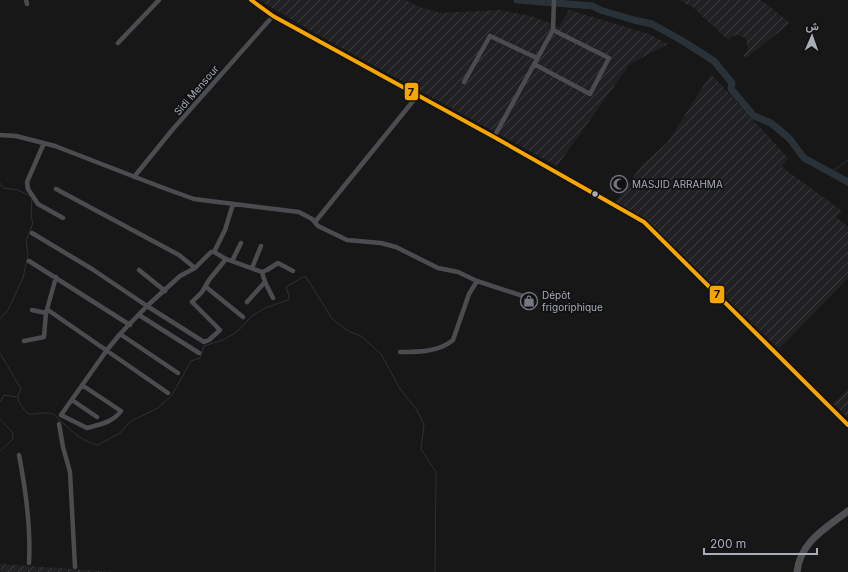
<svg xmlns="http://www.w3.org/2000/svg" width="848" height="572" font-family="Inter,Vazirmatn,sans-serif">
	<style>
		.industrial { fill: url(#industrial-furrows) }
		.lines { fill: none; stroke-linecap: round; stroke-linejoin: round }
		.stream { stroke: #2a3239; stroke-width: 1 }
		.river { stroke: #2a3239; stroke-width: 7 }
		.minor { stroke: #4b4c50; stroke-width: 4.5 }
		.secondary { stroke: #4a4a4e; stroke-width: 6 }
		.primary { stroke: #4d4f52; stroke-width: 7 }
		.bus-1-casing { stroke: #111113; stroke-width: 7 }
		.bus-1 { stroke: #f7a600; stroke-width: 4 }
		.bus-dot { fill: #a8adb8; stroke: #111113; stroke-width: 1.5 }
		.labels { text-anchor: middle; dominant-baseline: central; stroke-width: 3.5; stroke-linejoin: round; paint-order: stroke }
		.street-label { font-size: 10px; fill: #a8adb8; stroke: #111113 }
		.poi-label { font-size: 10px; fill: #a8adb8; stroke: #111113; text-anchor: start }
		.line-badge { stroke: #111113; stroke-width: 1.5 }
		.pale-badge-label { font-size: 11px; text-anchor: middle; font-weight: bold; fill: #111 }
	</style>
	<defs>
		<pattern id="industrial-furrows" width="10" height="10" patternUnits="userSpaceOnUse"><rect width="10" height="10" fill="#212123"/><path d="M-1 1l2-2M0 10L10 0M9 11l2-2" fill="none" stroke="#3e3f41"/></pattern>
	</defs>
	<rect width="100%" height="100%" fill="#171717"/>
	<path class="industrial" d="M259 0H406L416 6 441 13 500 10 531 16 559 27 569 10 649 34 668 44 630 64 557 166 318 35Z
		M679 0H761L790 23 746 58 743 56 748 50 746 39 741 36 735 35 728 40 694 8Z
		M711 74 788 158 782 167 842 211 836 217 848 227V278L779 349 646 220 615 202 643 164 667 143Z
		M848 389V418L833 403Z
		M0 564 114 572H1Z"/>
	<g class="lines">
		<path class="stream" d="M830 173 848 160
			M0 183 3 188 18 190 30 196
			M0 319 8 310 23 278 28 255 26 241 33 223 31 216 32 199
			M0 353 21 389C14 400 21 405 28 414 36 415 46 411 53 414 68 426 78 441 98 445L120 433 131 421 158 408 172 395 191 361 200 358 204 346 223 340 237 332 252 316 265 308 288 300 289 296 286 287 303 277H306L325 307 332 319 350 332 361 336 381 354 399 387 407 398 415 407 420 416 424 425 421 449 436 472 435 572
			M0 402 4 395 17 397
			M0 419 12 432 13 439 0 451"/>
		<path class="river" d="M517 0 593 6 600 10 634 20 652 24 681 40 714 61 732 83 731 89 754 116 771 123 789 138 804 158 848 182"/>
		<path class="minor" d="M26 0 27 4
			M118 43 159 0
			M534 64 590 94 609 58 553 30
			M464 82 490 36 537 58
			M0 135 16 136 55 146 161 187 194 199 299 212 312 219 318 226 347 240 381 243 396 247 438 268 458 272 477 281 526 297
			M494 137 553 30 554 0
			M44 143 27 182 28 189 38 204 63 218
			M134 177 173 129 273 16
			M56 189 179 255 195 268
			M315 222 418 95
			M32 233 92 269 147 306 204 342 209 340 220 330 192 302 202 292 209 280 226 259
			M214 252 225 230 233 204
			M29 261 130 325
			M232 261 241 243
			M252 268 261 246
			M139 270 165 291
			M262 272 265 282 273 298
			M206 287 243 317
			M247 302 265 282
			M32 310 46 313
			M48 310 168 393
			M139 315 199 353
			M120 334 178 373
			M24 341 44 337 46 313 56 277
			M400 352C418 352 439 352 453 340L469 294 477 281
			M82 385 121 411C112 423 100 424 87 428L61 415 107 350 120 334 147 306 180 276 195 268 211 252H214L226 259 262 272 267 270 278 263 293 271
			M72 400 97 417
			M59 424 63 447 70 472 75 567
			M19 455C26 491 31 527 29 563"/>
		<path class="secondary" d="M251 0 273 16 494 137 644 222 848 425"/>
		<path class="primary" d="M797 572C800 542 826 528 848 511"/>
		<g class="bus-1-casing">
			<path id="bus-1" d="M251 0 273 16 494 137 644 222 848 425"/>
		</g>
		<use href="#bus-1" class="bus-1"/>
	</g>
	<defs>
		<g id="mosque-ring" transform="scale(0.9)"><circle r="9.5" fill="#111113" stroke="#757880" stroke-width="1.5"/><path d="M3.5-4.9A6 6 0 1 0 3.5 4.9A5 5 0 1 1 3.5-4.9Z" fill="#757880"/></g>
		<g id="shop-ring" transform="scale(0.9)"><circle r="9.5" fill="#111113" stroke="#757880" stroke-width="1.5"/><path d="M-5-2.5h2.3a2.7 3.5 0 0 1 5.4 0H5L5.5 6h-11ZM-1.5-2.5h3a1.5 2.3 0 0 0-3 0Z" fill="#757880"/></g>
	</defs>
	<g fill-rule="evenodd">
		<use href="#mosque-ring" x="619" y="184"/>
		<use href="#shop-ring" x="529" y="301"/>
	</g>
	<circle class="bus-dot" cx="595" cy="194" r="3.5"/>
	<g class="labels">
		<g class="street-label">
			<text transform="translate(196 90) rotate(-49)">Sidi Mensour</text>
		</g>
		<g class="poi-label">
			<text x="632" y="184">MASJID ARRAHMA</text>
			<text x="542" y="295">Dépôt<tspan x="542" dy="12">frigoriphique</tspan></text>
		</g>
	</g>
	<g class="line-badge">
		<rect x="404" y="82" width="15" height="19" rx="4" fill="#f7a600"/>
		<rect x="709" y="285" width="16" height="19" rx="4" fill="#f7a600"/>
	</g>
	<g class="pale-badge-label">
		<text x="411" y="96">7</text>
		<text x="717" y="298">7</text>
	</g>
	<g transform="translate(812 36) rotate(2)" stroke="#111113" stroke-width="3" paint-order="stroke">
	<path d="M0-3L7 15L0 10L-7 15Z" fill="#a8adb8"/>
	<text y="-6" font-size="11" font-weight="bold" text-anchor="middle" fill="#a8adb8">ش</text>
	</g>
	<path d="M704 548v6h113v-6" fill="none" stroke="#a8adb8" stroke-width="2"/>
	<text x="710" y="548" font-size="12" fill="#a8adb8" stroke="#111113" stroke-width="3" paint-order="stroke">200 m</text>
</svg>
